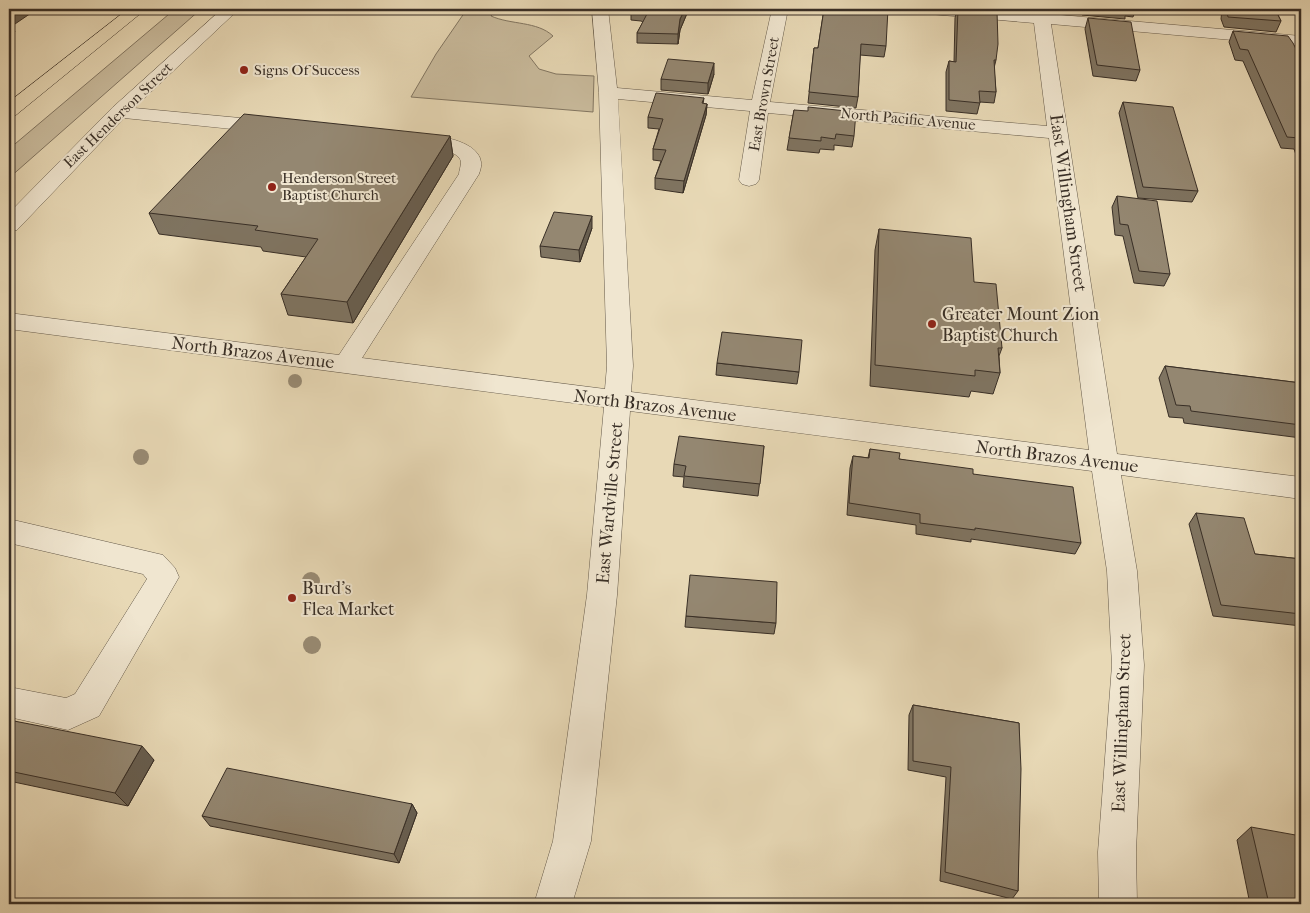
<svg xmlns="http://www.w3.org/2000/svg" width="1310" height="913" font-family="'IM FELL French Canon',serif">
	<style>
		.green { fill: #cabc9e; stroke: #827662 }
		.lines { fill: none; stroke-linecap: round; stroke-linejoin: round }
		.minor-casing { stroke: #655a4a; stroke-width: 1 }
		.major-casing { stroke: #392f26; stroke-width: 1 }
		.minor { fill: #f0e6d0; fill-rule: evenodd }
		.major { fill: #e8d9b6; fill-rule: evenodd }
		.tree { fill: #988b74 }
		.wall { fill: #7f7461; stroke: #392f26 }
		.shaded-wall { fill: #685e4f; stroke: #392f26 }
		.building { fill: #948771; stroke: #392f26 }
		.poi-dot { fill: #8f2418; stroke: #f0e6d0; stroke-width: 2 }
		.labels { text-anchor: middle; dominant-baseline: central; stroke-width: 4; stroke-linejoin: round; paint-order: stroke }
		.far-poi-label { font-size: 15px; fill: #392f26; stroke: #f0e6d0; text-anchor: start }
		.far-street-label { font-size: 15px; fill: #392f26; stroke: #f0e6d0 }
		.street-label { font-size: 18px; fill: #392f26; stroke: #f0e6d0 }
		.poi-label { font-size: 18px; fill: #392f26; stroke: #f0e6d0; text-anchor: start }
	</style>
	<rect width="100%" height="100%" fill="#e8d9b6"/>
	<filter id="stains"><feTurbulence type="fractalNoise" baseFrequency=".004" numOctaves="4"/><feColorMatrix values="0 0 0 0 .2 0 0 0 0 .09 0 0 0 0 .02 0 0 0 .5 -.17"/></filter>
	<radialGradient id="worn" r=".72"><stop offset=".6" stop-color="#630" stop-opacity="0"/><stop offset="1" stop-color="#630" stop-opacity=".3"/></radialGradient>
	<path class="green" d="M175 9H201L9 178V149Z
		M467 9H496L491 16C511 25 537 21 553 36L529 56 539 69 556 74 594 76 593 112 411 97 436 54Z"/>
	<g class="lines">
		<g class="minor-casing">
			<path id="minor" d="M222 9H239L134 108 272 121 279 123 282 127 279 131 272 133 124 118 17 230 9 231V213L112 108Z
				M592 9H608L617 88 752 100 772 9H788L770 102 1047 126 1034 23 930 14 924 12 922 9H984L1032 13V9H1048L1049 14 1301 36V46L1051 24 1117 454 1301 477V499L1121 475 1137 571 1144 665 1136 852 1137 904H1099L1098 852 1112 665 1107 571 1092 471 630 411 617 595 591 841 572 904H534L553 841 587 595 604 407 9 329V313L339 355 459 174C459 171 461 166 461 162 459 147 419 148 407 145L404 141 407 137C425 132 478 138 481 162 482 165 480 171 479 174L362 358 605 389 607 366 599 93ZM618 99 750 111 739 180 742 184 749 186 756 184 759 180 768 113 1049 138 1089 450 631 392 633 366Z
				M9 519 163 555 175 568 179 577 99 716 68 730 9 717V687L66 698 75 694 147 579 143 574 9 543Z"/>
		</g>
		<g class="major-casing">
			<path id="major" d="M128 9H146L16 115 9 117V102Z"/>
		</g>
		<use href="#minor" class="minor"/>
		<use href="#major" class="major"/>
	</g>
	<g class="tree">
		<circle cx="295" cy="381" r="7"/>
		<circle cx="141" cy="457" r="8"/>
		<circle cx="311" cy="581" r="9"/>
		<circle cx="312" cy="645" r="9"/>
	</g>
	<path class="wall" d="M631 9H688V11L680 30 678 44 637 43V33L643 22 641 21 631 20Z
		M824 9 886 46 884 57 860 55 858 97 856 108 808 103 814 48H818Z
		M957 9 996 60 994 68 996 92 994 103 980 102 977 114 946 111V72L949 61 954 62 955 18Z
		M1081 9H1136L1133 17 1125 16V19L1082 15Z
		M1222 9H1275L1281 21 1276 32 1224 27 1221 19Z
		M1088 18 1140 70 1136 81 1093 76 1085 29Z
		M1233 31 1301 59V169L1294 149 1281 148 1243 61 1235 60 1229 42Z
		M714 74 708 94 661 90V79Z
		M704 98 703 104H707L706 115 683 193 655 189V178L661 161 653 160V149L659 129 648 128V117Z
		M1123 102 1198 191 1192 202 1138 198 1119 113Z
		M794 110 854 136 852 147 834 145V150L820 149 819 153 787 150Z
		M450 136 453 156 353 323 288 315 281 294 306 257 263 251 261 247 159 234 149 213Z
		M1117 196 1170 274 1164 286 1134 283 1123 236 1115 235 1112 207Z
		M592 228 580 262 541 257 540 246Z
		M879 229 974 282 1002 348 999 356 1000 373 993 394 971 391 969 397 870 386 875 250Z
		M717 363 799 372 797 384 716 375Z
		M1165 366 1301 383V438L1184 423 1183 418 1169 417 1159 378Z
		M764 446 758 496 683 487 684 477 673 476 674 464Z
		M870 449 899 459 973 474 1081 543 1075 554 971 539V542L916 534V525L847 515 850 468 853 456 868 458Z
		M1196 513 1255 554 1301 559V626L1213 616 1189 524Z
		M686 616 776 623 774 634 685 627Z
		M913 705 1019 723 1018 891 1012 899 940 881 946 777 908 770 909 715Z
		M9 720 154 760 128 806 9 781Z
		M412 804 417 813 399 863 210 826 202 816Z
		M1251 827 1301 904H1250L1237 840Z"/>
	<path class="shaded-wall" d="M17 9H37L12 26 15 32 9 36V14Z
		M685 9H688V11L680 30 678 44V34L680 19Z
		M714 63V74L708 94V83Z
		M707 104 706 115 683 193 684 181Z
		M450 136 453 156 353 323 347 302Z
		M592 216V228L580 262 579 250Z
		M142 746 154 760 128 806 115 793Z
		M412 804 417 813 399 863 394 854Z"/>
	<path class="building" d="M9 9H17L9 14Z
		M631 9H685L680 19 678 34 637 33 647 14 641 11 631 10Z
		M824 9H888L886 46 861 44 858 97 809 92 814 48H818Z
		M958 9H970L997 11 998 44 996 60H994L996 92 979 91 980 103 949 100V61L956 62Z
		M1226 9H1275L1281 21 1228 17Z
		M1088 18 1131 22 1140 70 1097 65Z
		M1233 31 1288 36 1293 43 1301 59V141L1300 138 1287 137 1248 50 1240 49Z
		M668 59 714 63 708 83 661 79Z
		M656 93 704 98 702 103 707 104 684 181 655 178 666 150 653 149 663 119 648 117Z
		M1123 102 1173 107 1198 191 1143 187Z
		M808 107 856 112 854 136 836 134 835 139 821 137V141L789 138 794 110 808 111Z
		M244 114 450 136 347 302 281 294 318 239 255 230 258 226 149 213Z
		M1117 196 1157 201 1170 274 1139 271 1128 225 1120 224Z
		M554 212 592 216 579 250 540 246Z
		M879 229 971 238 974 282 996 284 1002 348H998L1000 373 975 370V376L875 365Z
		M722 332 802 340 799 372 717 363Z
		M1165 366 1301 383V425L1191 411 1190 406 1176 405Z
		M679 436 764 446 760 484 684 476 686 466 674 464Z
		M870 449 900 453 899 459 973 469V474L1073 487 1081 543 975 528V530L920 523V514L849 503 853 456 869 458Z
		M1196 513 1244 518 1255 554 1301 559V614L1221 605Z
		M690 575 777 582 776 623 686 616Z
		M913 705 1019 723 1021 769 1018 891 945 872 951 767 913 761Z
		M9 720 142 746 115 793 9 771Z
		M227 768 412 804 394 854 202 816Z
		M1251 827 1301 836V904H1269Z"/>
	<g class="poi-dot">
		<circle cx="244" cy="70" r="5"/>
		<circle cx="272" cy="187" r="5"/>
		<circle cx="932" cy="324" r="5"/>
		<circle cx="292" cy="598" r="5"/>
	</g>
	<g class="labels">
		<g class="far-poi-label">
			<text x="254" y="70">Signs Of Success</text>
			<text x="282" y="178">Henderson Street<tspan x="282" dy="17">Baptist Church</tspan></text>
		</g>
		<g class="far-street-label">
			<text transform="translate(764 94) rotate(-80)">East Brown Street</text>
			<text transform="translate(118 115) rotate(-44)">East Henderson Street</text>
			<text transform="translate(908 119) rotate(5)">North Pacific Avenue</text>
		</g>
		<g class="street-label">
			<text transform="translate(1068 203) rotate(82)">East Willingham Street</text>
			<text transform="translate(253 353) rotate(7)">North Brazos Avenue</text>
			<text transform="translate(655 406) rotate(7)">North Brazos Avenue</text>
			<text transform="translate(1057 457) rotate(7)">North Brazos Avenue</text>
			<text transform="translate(610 503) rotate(-85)">East Wardville Street</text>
			<text transform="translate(1122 723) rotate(-88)">East Willingham Street</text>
		</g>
		<g class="poi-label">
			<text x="942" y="314">Greater Mount Zion<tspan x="942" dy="21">Baptist Church</tspan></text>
			<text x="302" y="588">Burd's<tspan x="302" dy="21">Flea Market</tspan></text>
		</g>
	</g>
	<rect width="1310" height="913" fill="none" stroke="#e8d9b6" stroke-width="30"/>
	<rect x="10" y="10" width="1290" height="893" fill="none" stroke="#392f26" stroke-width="2.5"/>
	<rect x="15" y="15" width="1280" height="883" fill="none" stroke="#392f26"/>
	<rect width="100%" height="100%" filter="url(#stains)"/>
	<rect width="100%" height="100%" fill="url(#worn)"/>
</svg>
